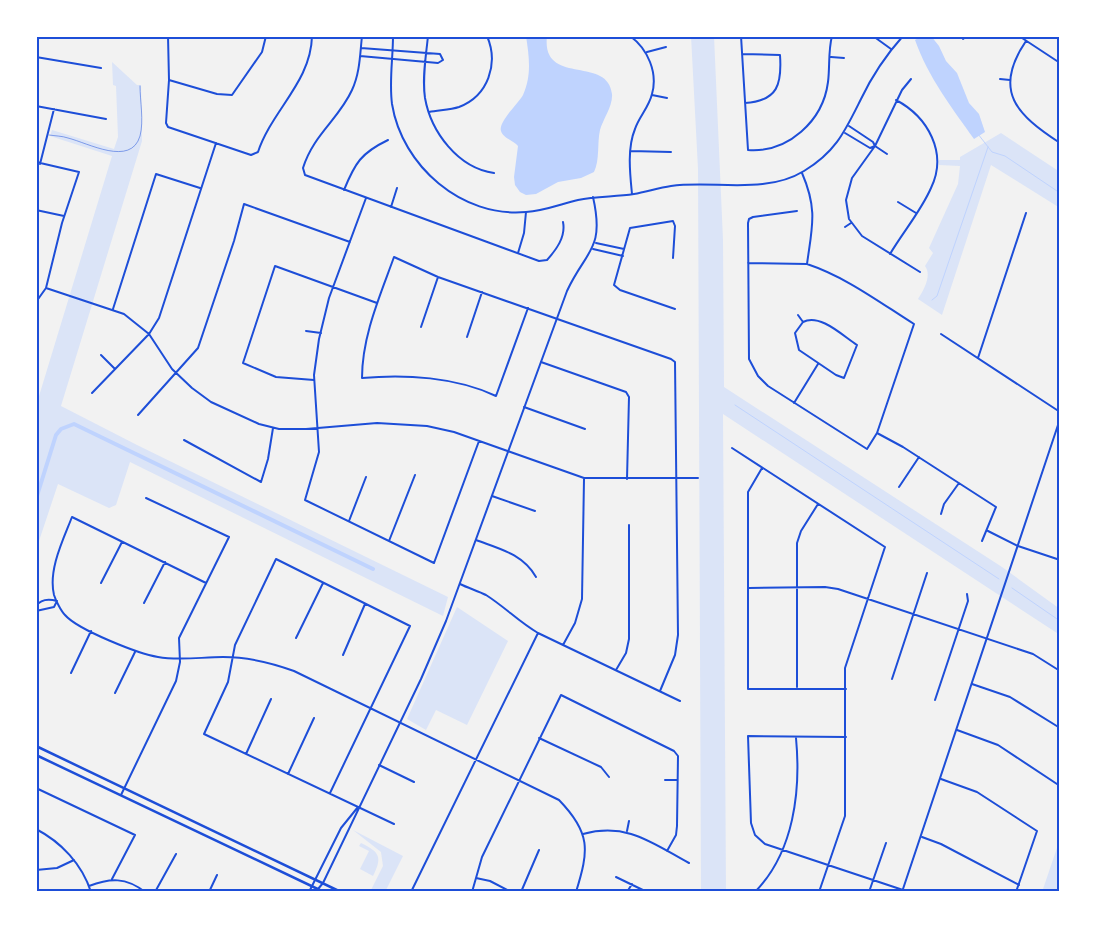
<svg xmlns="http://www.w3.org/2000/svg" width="1096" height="928" font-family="'Varela Round',sans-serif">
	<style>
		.green { fill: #dbe4f7 }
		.water { fill: #bfd3fe }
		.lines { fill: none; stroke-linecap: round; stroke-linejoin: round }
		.stream { stroke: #bfd3fe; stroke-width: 1 }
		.canal { stroke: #bfd3fe; stroke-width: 4 }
		.service { stroke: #1d4ed8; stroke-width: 0.5 }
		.minor { stroke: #1d4ed8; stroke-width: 2 }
		.tertiary { stroke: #1d4ed8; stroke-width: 2 }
		.primary { stroke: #1d4ed8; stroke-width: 2.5 }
		.neatline { fill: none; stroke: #1d4ed8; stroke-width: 2 }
	</style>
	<rect width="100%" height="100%" fill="#f2f2f2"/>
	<path class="green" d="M691 36H714L723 240 724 387 1002 567 1060 609V635L723 414 726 892H701L698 169Z
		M112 62 137 85H141L142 141 61 406 137 445 448 597 443 616 130 462 116 505 109 508 58 484 36 550V406L112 156 50 136 52 130 114 149 118 137 116 86 113 85Z
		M1001 133 1060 172V208L991 165 942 315 918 299C924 290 932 275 925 266L933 253 929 248 958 184 960 166 939 165V160H960V157Z
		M457 607 508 641 467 725 436 710 426 730 407 719Z
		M353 830 403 856 385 892H370L383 866 381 852Z
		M1060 839V892H1042Z
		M361 843C379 852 383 856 373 876L360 869 369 851 359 846Z"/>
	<path class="water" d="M526 36H547C541 87 608 55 612 94 613 106 603 119 600 130 597 143 600 160 594 172L581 178 558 182 536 194 526 195 520 192 515 185 514 177 518 146C514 141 503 138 501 131 498 122 518 104 523 95 532 75 529 56 526 36Z
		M922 36H931L939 46 946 61 957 73 969 103 979 114 985 132 974 139C952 108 928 77 915 40Z"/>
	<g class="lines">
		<path class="stream" d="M978 134 992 152 1005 156 1060 193
			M932 300 937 296 988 147
			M735 405 999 579
			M1012 588 1060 621"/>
		<path class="canal" d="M36 499 56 435 61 429 74 424 373 569"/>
		<path class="service" d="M49 135C56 136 62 136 68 138 88 143 131 167 140 136 144 121 140 101 140 86"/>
		<path class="minor" d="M168 36 169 80 166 123 168 127 251 155 258 152C272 110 311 82 312 36
			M216 36V38
			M362 36C360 54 360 73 352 90 339 119 313 135 303 168L305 175 539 261 547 260C556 250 566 237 563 222
			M428 36C426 56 422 78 425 98 431 132 458 168 494 173
			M630 36C648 49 658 73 652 94 649 107 639 117 635 129 627 148 630 174 632 194
			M741 36 748 150C788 153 823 121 828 82 830 67 828 51 832 36
			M873 36 891 49
			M1019 36 1060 63
			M963 39 967 36
			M1026 41C992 91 1017 115 1060 143
			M647 52 666 47
			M742 54 780 55C782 84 778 101 745 103
			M360 56 438 63 443 60 440 54 361 48
			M36 57 101 68
			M831 57 844 58
			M911 79 902 90 875 146 852 178 846 200 849 219 862 236 920 272
			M1000 79 1010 80
			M169 80 217 94 232 95 262 52 266 36
			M652 95 667 98
			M36 106 106 119
			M429 112C439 110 450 110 459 107 488 96 499 64 487 36
			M849 126 873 142 875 146 887 154
			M845 133 870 148 875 146
			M631 151 671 152
			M36 162 79 172 62 223 46 288 36 302
			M40 164 54 109
			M802 173C818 210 812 227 807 264
			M344 190C355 163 361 153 388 140
			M366 198 329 298 319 339 314 375 319 452 305 500 434 563 479 441
			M898 202 916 213
			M391 207 397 188
			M36 210 64 216
			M845 227 851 223
			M596 243 624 249
			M593 249 623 256
			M518 253 524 233 526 212
			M890 254C903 232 921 211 931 188 948 153 928 117 896 100
			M673 258 675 226 673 221 630 228 614 285 620 290 675 309
			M748 263 807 264C846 277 879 302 914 324L877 433 867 449 768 386 758 376 749 359 748 223 749 219 753 217 797 211
			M46 288 124 314 149 334 172 369 192 388 211 402 259 424 279 429H306L377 423 427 426 454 432 584 478H698
			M528 308 496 396C456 377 405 374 362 378 362 336 380 296 394 257L438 277 671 359 675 362 678 635 675 655 660 691
			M113 309 156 174 200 188
			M798 315 803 322 795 333 799 350 836 375 844 378 857 345C843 336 820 313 803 322
			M421 327 438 277
			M306 331 321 333
			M941 334 1060 412
			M467 337 482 292
			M101 355 115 369
			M978 358 1026 213
			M541 362 626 392 629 397 627 479
			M314 380 276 377 243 363 275 266 377 303
			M92 393 149 334 159 318 216 143
			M794 403 818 364
			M524 407 585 429
			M138 415 198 348 234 241 244 204 350 242
			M877 433 903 447 996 507 982 541
			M184 440 261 482 268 459 273 428
			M732 448 885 547 845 668V816L819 892
			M762 468 748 492V689H846
			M899 487 919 457
			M492 496 535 511
			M941 514 944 504 959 483
			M349 521 366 477
			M988 531 1018 546 1060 560
			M476 540C500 549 523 554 536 577
			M389 541 415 475
			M101 583 122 542
			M206 583 72 517C63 540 48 570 54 595 56 601 61 611 65 615 78 630 139 654 158 657 179 661 202 657 223 657 247 657 272 663 294 671L559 800C591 833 589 850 576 892
			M460 584C468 588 478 591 486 595 505 607 519 622 538 633L680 701
			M749 588 825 587 838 589 1033 654 1060 671
			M144 603 165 562
			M36 606C41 599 50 599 57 601
			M36 611 54 607 57 601
			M296 638 323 583
			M563 645 575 623 582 599 584 479
			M343 655 365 604
			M616 670 626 653 629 639V525
			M71 673 91 631
			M892 679 927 573
			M972 684 1010 697 1060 728
			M797 687V543L801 531 818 504
			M115 693 135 652
			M935 700 968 601 967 594
			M957 730 998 745 1060 786
			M846 737 748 736 751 823 755 835 765 844 903 890
			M539 738 601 767 609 777
			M246 754 271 699
			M379 765 414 782
			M288 774 314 718
			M941 779 977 792 1037 831 1016 892
			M665 780H677
			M36 788 135 835 112 879
			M330 793 410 626 276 559 235 645 228 682 204 734 394 824
			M121 795 176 681 180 662 179 638 229 537 146 498
			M36 829C61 842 82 864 91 892
			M627 831 629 821
			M583 834C627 822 652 843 689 863
			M922 837 941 844 1019 885
			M36 870 57 868 74 860
			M616 877 647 892
			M476 878 490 881 511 892
			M89 886C110 878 126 877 145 892
			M155 892 176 854
			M209 892 217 875
			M309 892 312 886
			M411 892 538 633
			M472 892 482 857 561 695 674 751 678 756 677 826 676 835 667 851
			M521 892 539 850
			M627 892 632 884
			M755 892C794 852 801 791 796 738
			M869 892 886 843"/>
		<path class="tertiary" d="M393 36C393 59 389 81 392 104 402 166 462 218 526 212 544 211 561 204 578 200 596 196 615 197 634 194 646 192 658 188 671 186 713 180 765 195 804 171 836 152 845 131 861 99 872 76 886 55 903 36
			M312 886 341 828 358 807
			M318 889 323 883 421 679 446 621 567 291C586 250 605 250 593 197
			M902 892 1060 419"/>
		<path class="primary" d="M36 746 341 892
			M36 755 324 892"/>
	</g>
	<rect width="1096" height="928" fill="none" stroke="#ffffff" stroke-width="75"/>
	<rect x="38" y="38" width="1020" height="852" class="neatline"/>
</svg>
